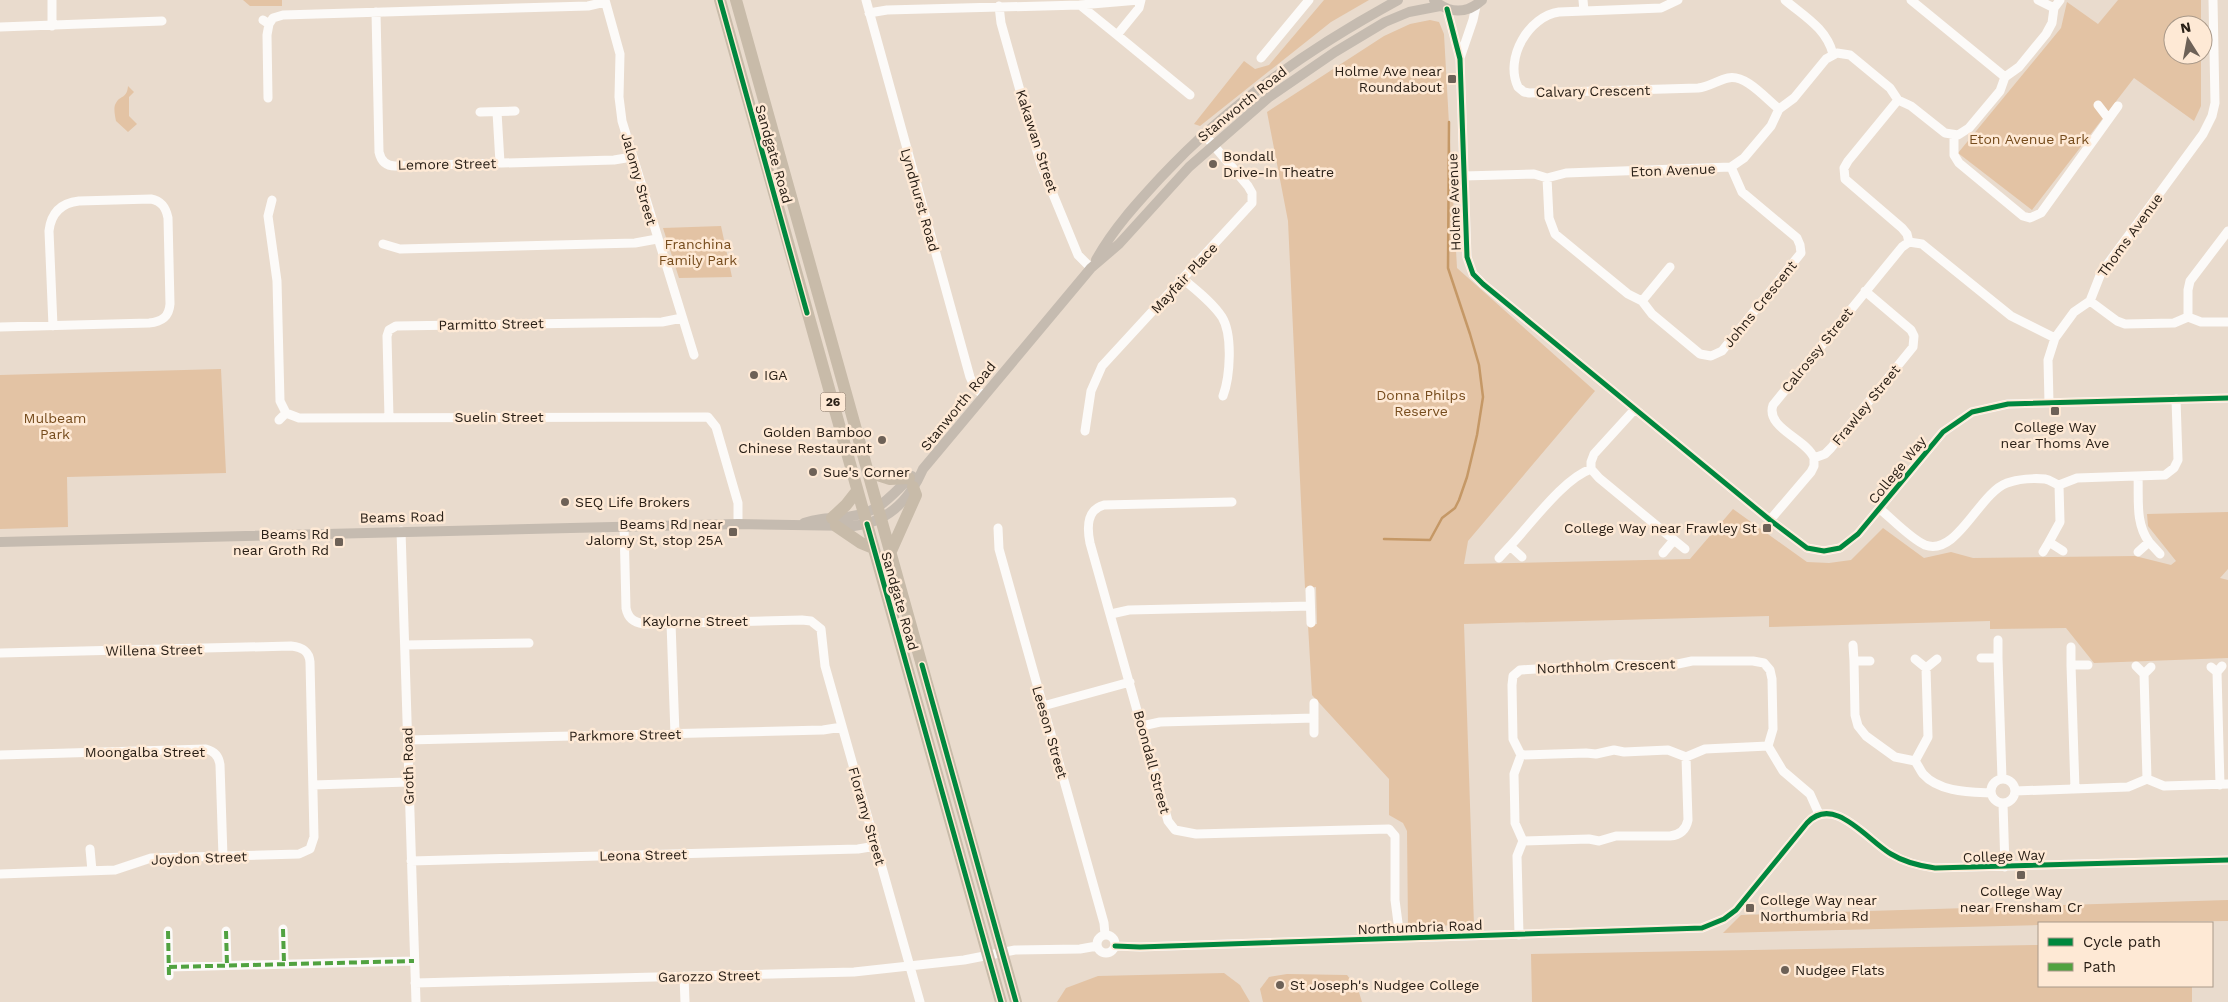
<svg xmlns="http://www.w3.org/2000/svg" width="2228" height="1002" font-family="'Work Sans',sans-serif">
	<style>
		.green { fill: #e3c3a4 }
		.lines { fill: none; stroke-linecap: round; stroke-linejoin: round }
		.stream { stroke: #c59866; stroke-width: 2.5 }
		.minor { stroke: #fcfaf8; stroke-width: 9 }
		.major { stroke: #c5bbb0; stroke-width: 10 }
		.highway { stroke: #c8bba9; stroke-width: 12 }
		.quiet { stroke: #51a240; stroke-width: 4; stroke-dasharray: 8 4; stroke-linecap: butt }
		.cycleway-casing { stroke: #fee9d5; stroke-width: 8 }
		.cycleway { stroke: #00873e; stroke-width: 5 }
		.poi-dot { fill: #6d6157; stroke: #fee9d5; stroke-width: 2 }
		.labels { text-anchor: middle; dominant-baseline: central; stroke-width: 5; stroke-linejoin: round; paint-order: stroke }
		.shield { fill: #fee9d5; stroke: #6a5c50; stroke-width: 1 }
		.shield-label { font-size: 12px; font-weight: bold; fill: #2a2017 }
		.poi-label { font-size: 14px; fill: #2a2017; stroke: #fee9d5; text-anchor: start }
		.street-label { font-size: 14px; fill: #2a2017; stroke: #fee9d5 }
		.park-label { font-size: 14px; fill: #764c1d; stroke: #fee9d5 }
	</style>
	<rect width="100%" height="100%" fill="#e9dbcd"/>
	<path class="green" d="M243 0H282V6H250Z
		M1324 0H1369L1331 22 1200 126 1194 124 1244 61 1255 69 1269 65Z
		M2118 0H2201V25H2173V55H2201V106L2194 121 2134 78 2032 210 1958 153 2061 28 2067 2 2098 24Z
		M1430 20 1439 22 1444 34 1457 268 1595 391 1468 541 1464 564 1690 559 1733 509 1807 562 1829 563 1851 560 1883 528 1924 558 1951 552 1973 558 2135 556 2171 565 2176 561 2148 526 2147 514 2228 512V569L2220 578 2228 580V658L2094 663 2066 628 1990 629V621L1769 627V616L1464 624 1474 925 1408 926 1407 831 1403 823 1389 815V779L1312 695 1308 625 1317 624 1316 587 1305 588 1288 221 1267 112 1384 36 1410 24Z
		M128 86 134 92 129 97V116L137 124 128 132 116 121C115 116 113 107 116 103 120 95 127 99 128 86Z
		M721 226 732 277 679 278 663 228Z
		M221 369 226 473 67 477 68 527 0 529V375Z
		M2228 900V921L2039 923V925L1723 933 1741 915Z
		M2039 945V986H2192V1002H1532L1531 954Z
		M1224 973 1240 985 1250 1002H1057L1066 988 1098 976Z
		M1287 974 1347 975 1358 989 1362 1002H1263L1260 989 1269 977Z"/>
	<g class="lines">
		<path class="stream" d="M1384 539 1430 540 1442 518 1455 508 1459 500 1467 477 1477 435 1483 397 1479 365 1470 334 1448 268 1449 122"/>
		<path class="minor" d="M52 0V26
			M605 0 620 54 619 97 622 121 694 355
			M866 0 970 377 975 388 984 396
			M1583 0 1584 11
			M1678 0 1661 8 1559 12C1529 16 1504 58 1518 87L1524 92 1529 93 1698 88C1709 87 1718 80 1728 78 1746 74 1766 99 1779 109
			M1785 0C1805 17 1826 28 1833 54
			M1911 0 2005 77
			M2038 0 2054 8
			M1080 5 1117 35 1139 8 1141 0
			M999 6 1001 23 1041 165 1078 255 1091 268
			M1447 9 1460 59 1467 257 1473 274 1483 284 1770 520 1807 548 1824 551 1840 548 1858 534 1943 432 1972 412 2008 404 2228 398
			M376 12 379 152C381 161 386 166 395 166L614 160 632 157
			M869 13 887 10 1080 5 1139 0
			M263 20 269 24 267 35 268 98
			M269 24 273 18 283 15 588 6 605 2
			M0 27 162 21
			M1117 35 1190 95
			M1261 58 1309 0
			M1460 58 1473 20 1476 6
			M1898 100 1848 161 1844 168 1845 179 1902 228 1907 234 1909 242 1922 244 2011 316 2055 338
			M2098 105 2108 118
			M480 112 515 111
			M497 112 500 163
			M1954 135V155L1959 163 2023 216 2030 218 2041 213 2118 106
			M1464 176 1534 174 1547 178 1566 173 1731 167 1744 158 1771 126 1779 109 1794 98 1826 59 1837 53 1850 55 1890 88 1898 100 1911 106 1945 133 1958 135 1969 128 2000 91 2005 77 2019 67 2046 34 2052 23 2054 8 2060 0
			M1547 178 1549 218 1555 234 1628 294 1642 301 1652 314 1700 354 1711 356 1722 351 1801 253 1800 245 1797 238 1742 192 1731 167
			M272 200 268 216 277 281 280 401 286 413
			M383 244 400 249 635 243 657 239
			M1183 279C1196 290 1212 302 1222 317 1233 335 1230 377 1223 396
			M1642 301 1670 267
			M2090 301 2117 321 2125 324 2174 323 2188 317 2201 322H2228
			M2188 317V290L2190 281 2228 231
			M0 327 149 323C162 322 169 317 170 304L168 218C166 208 162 201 151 199L79 201C61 203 51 213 49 231L53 326
			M2049 403 2048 360 2055 338 2074 312 2090 301 2101 273 2203 134 2212 116 2215 103 2213 0
			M389 418 387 336 389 330 396 326 662 322 682 318
			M279 420 286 413 299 418 708 417 716 427 738 503V524
			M1085 431 1091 391 1102 366 1252 203V193L1248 186 1204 134
			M1814 458C1807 439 1765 428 1773 405L1902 247 1909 242
			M1591 469 1599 478 1674 540
			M2138 476C2139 499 2135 523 2149 542
			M1232 502 1104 505C1086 510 1087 528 1090 543L1168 821 1175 830 1196 834 1389 829 1395 836V900L1400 938
			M1880 509C1892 519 1911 539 1925 545 1957 557 1979 493 2007 483 2018 479 2034 478 2045 479 2051 480 2054 484 2059 485L2077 478 2165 475 2174 468 2178 460 2176 399
			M1770 520 1811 472 1814 466V458L1825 454 1831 448 1913 347 1914 336 1911 330 1865 291
			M624 526 626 608C628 618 633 622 644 624L802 620 811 621 821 629 825 666 920 1002
			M998 528 999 549 1104 923 1105 935
			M401 531 416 1002
			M2049 542 2060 522 2059 485
			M1510 546C1532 523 1563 479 1591 469V462L1594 454 1635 409
			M2043 552 2049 542 2063 551
			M2138 552 2149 542 2160 554
			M1663 553 1674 540 1685 549
			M1499 558 1510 546 1522 557
			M1310 590 1311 623
			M1111 614 1129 610 1310 606
			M671 623 675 734
			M405 645 529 643
			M1853 645 1854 661H1870
			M2071 647V665H2088
			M0 653 291 646C302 647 309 651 310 662L314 837 310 849 299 854 151 858 115 870 0 874
			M1981 658H1998V640
			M1998 658 2002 779
			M1915 659 1926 668 1937 659
			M1854 661 1855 715 1858 726 1866 736 1895 757 1915 761C1918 765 1920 770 1923 774 1939 792 1969 792 1990 793
			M2071 665 2075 789
			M2136 666 2144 674 2151 667
			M2211 667 2217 672 2222 666
			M2217 672 2220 785
			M2144 674 2147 779
			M1314 703V733
			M1043 706 1130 682
			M1142 726 1160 722 1314 718
			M408 740 823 730 842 727
			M0 755 206 749C214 751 219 756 220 765L223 857
			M1521 755 1586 753 1596 754 1614 750 1624 752 1668 750 1686 757 1705 749 1768 746
			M1915 761 1928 737 1926 668
			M1991 791a12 12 0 1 1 24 0a12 12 0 1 1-24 0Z
			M313 785 408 782
			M2015 791 2128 787 2147 779 2164 786 2228 784
			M2003 804 2005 867
			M1523 841 1589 839 1599 841 1616 836H1670C1680 835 1686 830 1688 820L1686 757
			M90 849 92 871
			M411 861 858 849 876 846
			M283 929 284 963
			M168 931 169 976
			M226 931 227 965
			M1519 935 1517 856 1523 841 1515 823 1514 774 1521 755 1513 739 1512 685 1513 676 1520 670 1584 666 1594 667 1611 664 1673 665 1692 661H1753L1764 663 1770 670 1772 679 1773 729 1768 746 1783 771 1810 794 1819 814
			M1097 944a9 9 0 1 1 18 0a9 9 0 1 1-18 0Z
			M1115 946 1140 947 1702 928 1724 919 1736 910 1807 823C1834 794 1867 840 1891 854 1904 862 1920 866 1935 868L2228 860
			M169 967 414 961
			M684 976 685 1002
			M415 983 854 972 964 960 1015 950 1080 949 1097 946"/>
		<path class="major" d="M1434 0C1449 14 1467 14 1482 0
			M1096 260C1113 229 1137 203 1161 177 1230 103 1310 48 1398 0
			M804 523C818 518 831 518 847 517 880 513 889 497 912 476
			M0 542 738 524 854 526C888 522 910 499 923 469L1091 268 1119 244 1189 167 1268 98 1335 52 1385 22 1409 12 1440 6"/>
		<path class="highway" d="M720 0 1001 1002
			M736 0 1016 1002
			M868 472 890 479 909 478
			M832 518 846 505 857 491
			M836 526 861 543 873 548
			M891 551 916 495 913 487"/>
		<path class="quiet" d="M283 929 284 963
			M168 931 169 976
			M226 931 227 965
			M169 967 414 961"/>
		<g class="cycleway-casing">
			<path id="cycleway" d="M720 0 807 313
				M1447 9 1460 59 1467 257 1473 274 1483 284 1770 520 1807 548 1824 551 1840 548 1858 534 1943 432 1972 412 2008 404 2228 398
				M867 524 1001 1002
				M922 665 1016 1002
				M1115 946 1140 947 1702 928 1724 919 1736 910 1807 823C1834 794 1867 840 1891 854 1904 862 1920 866 1935 868L2228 860"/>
		</g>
		<use href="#cycleway" class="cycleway"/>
	</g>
	<g class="poi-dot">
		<rect x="1447" y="74" width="10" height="10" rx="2.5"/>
		<circle cx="1213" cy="164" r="5"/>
		<circle cx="754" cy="375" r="5"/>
		<rect x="2050" y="406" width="10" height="10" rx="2.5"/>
		<circle cx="882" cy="440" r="5"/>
		<circle cx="813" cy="472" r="5"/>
		<circle cx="565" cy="502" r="5"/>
		<rect x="1762" y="523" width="10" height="10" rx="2.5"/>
		<rect x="728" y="527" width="10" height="10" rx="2.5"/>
		<rect x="334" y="537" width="10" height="10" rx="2.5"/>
		<rect x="2016" y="870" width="10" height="10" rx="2.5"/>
		<rect x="1745" y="903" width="10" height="10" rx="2.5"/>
		<circle cx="1785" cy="970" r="5"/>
		<circle cx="1280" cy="985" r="5"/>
	</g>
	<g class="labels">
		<rect class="shield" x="820.5" y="392.5" width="25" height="19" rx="4"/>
		<g class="shield-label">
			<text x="833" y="402">26</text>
		</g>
		<g class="poi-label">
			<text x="1442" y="71" text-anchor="end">Holme Ave near<tspan x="1442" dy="16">Roundabout</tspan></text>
			<text x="1223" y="156">Bondall<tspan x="1223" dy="16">Drive-In Theatre</tspan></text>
			<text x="764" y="375">IGA</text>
			<text x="2055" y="427" text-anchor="middle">College Way<tspan x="2055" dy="16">near Thoms Ave</tspan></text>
			<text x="872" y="432" text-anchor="end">Golden Bamboo<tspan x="872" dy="16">Chinese Restaurant</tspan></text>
			<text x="823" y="472">Sue's Corner</text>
			<text x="575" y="502">SEQ Life Brokers</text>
			<text x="723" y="524" text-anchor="end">Beams Rd near<tspan x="723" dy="16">Jalomy St, stop 25A</tspan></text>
			<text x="1757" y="528" text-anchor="end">College Way near Frawley St</text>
			<text x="329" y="534" text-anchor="end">Beams Rd<tspan x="329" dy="16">near Groth Rd</tspan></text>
			<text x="2021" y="891" text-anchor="middle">College Way<tspan x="2021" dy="16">near Frensham Cr</tspan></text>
			<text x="1760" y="900">College Way near<tspan x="1760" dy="16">Northumbria Rd</tspan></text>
			<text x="1795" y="970">Nudgee Flats</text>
			<text x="1290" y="985">St Joseph's Nudgee College</text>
		</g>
		<g class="street-label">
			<text transform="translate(1593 91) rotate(-1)">Calvary Crescent</text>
			<text transform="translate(1242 104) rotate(-39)">Stanworth Road</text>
			<text transform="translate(1037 141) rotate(72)">Kakawan Street</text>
			<text transform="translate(774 154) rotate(74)">Sandgate Road</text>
			<text transform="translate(447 164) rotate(-1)">Lemore Street</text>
			<text transform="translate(1673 170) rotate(-2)">Eton Avenue</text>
			<text transform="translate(639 179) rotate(74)">Jalomy Street</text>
			<text transform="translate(920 200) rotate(74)">Lyndhurst Road</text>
			<text transform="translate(1454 202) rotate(-92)">Holme Avenue</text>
			<text transform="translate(2130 235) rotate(-54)">Thoms Avenue</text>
			<text transform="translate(1184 278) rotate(-47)">Mayfair Place</text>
			<text transform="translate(1760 304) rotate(-51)">Johns Crescent</text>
			<text transform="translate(491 324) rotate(-1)">Parmitto Street</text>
			<text transform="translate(1817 350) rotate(-51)">Calrossy Street</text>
			<text transform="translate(1866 405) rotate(-51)">Frawley Street</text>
			<text transform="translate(958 406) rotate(-51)">Stanworth Road</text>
			<text x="499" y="417">Suelin Street</text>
			<text transform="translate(1897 470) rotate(-51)">College Way</text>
			<text transform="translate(402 517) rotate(-1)">Beams Road</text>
			<text transform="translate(900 601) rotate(74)">Sandgate Road</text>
			<text x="695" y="621">Kaylorne Street</text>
			<text transform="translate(154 650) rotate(-1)">Willena Street</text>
			<text transform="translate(1606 666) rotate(-2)">Northholm Crescent</text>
			<text transform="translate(1050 732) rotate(74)">Leeson Street</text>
			<text transform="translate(625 735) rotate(-1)">Parkmore Street</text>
			<text x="145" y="752">Moongalba Street</text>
			<text transform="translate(1152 762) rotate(75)">Boondall Street</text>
			<text transform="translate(408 766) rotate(-91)">Groth Road</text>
			<text transform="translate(867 816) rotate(74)">Floramy Street</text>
			<text transform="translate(643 855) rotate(-1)">Leona Street</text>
			<text transform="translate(2004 856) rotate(-2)">College Way</text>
			<text transform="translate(199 858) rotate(-2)">Joydon Street</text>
			<text transform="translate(1420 927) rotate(-2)">Northumbria Road</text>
			<text transform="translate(709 976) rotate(-1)">Garozzo Street</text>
		</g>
		<g class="park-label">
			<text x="2029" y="139">Eton Avenue Park</text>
			<text x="698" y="244">Franchina<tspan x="698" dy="16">Family Park</tspan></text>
			<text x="1421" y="395">Donna Philps<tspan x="1421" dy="16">Reserve</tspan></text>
			<text x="55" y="418">Mulbeam<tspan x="55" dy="16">Park</tspan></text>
		</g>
	</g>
	<rect x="2038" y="922" width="175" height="65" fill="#fee9d5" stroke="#a99989"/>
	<rect x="2048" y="938" width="25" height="8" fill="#00873e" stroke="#a99989"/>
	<text x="2083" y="947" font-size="15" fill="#2a2017">Cycle path</text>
	<rect x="2048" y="963" width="25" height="8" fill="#51a240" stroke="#a99989"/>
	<text x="2083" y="972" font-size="15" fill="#2a2017">Path</text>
	<g transform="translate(2188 40) rotate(349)"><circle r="24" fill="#fee9d5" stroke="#a99989"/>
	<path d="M0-4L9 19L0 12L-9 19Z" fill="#6d6157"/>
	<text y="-8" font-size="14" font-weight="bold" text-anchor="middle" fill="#2a2017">N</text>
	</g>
</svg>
